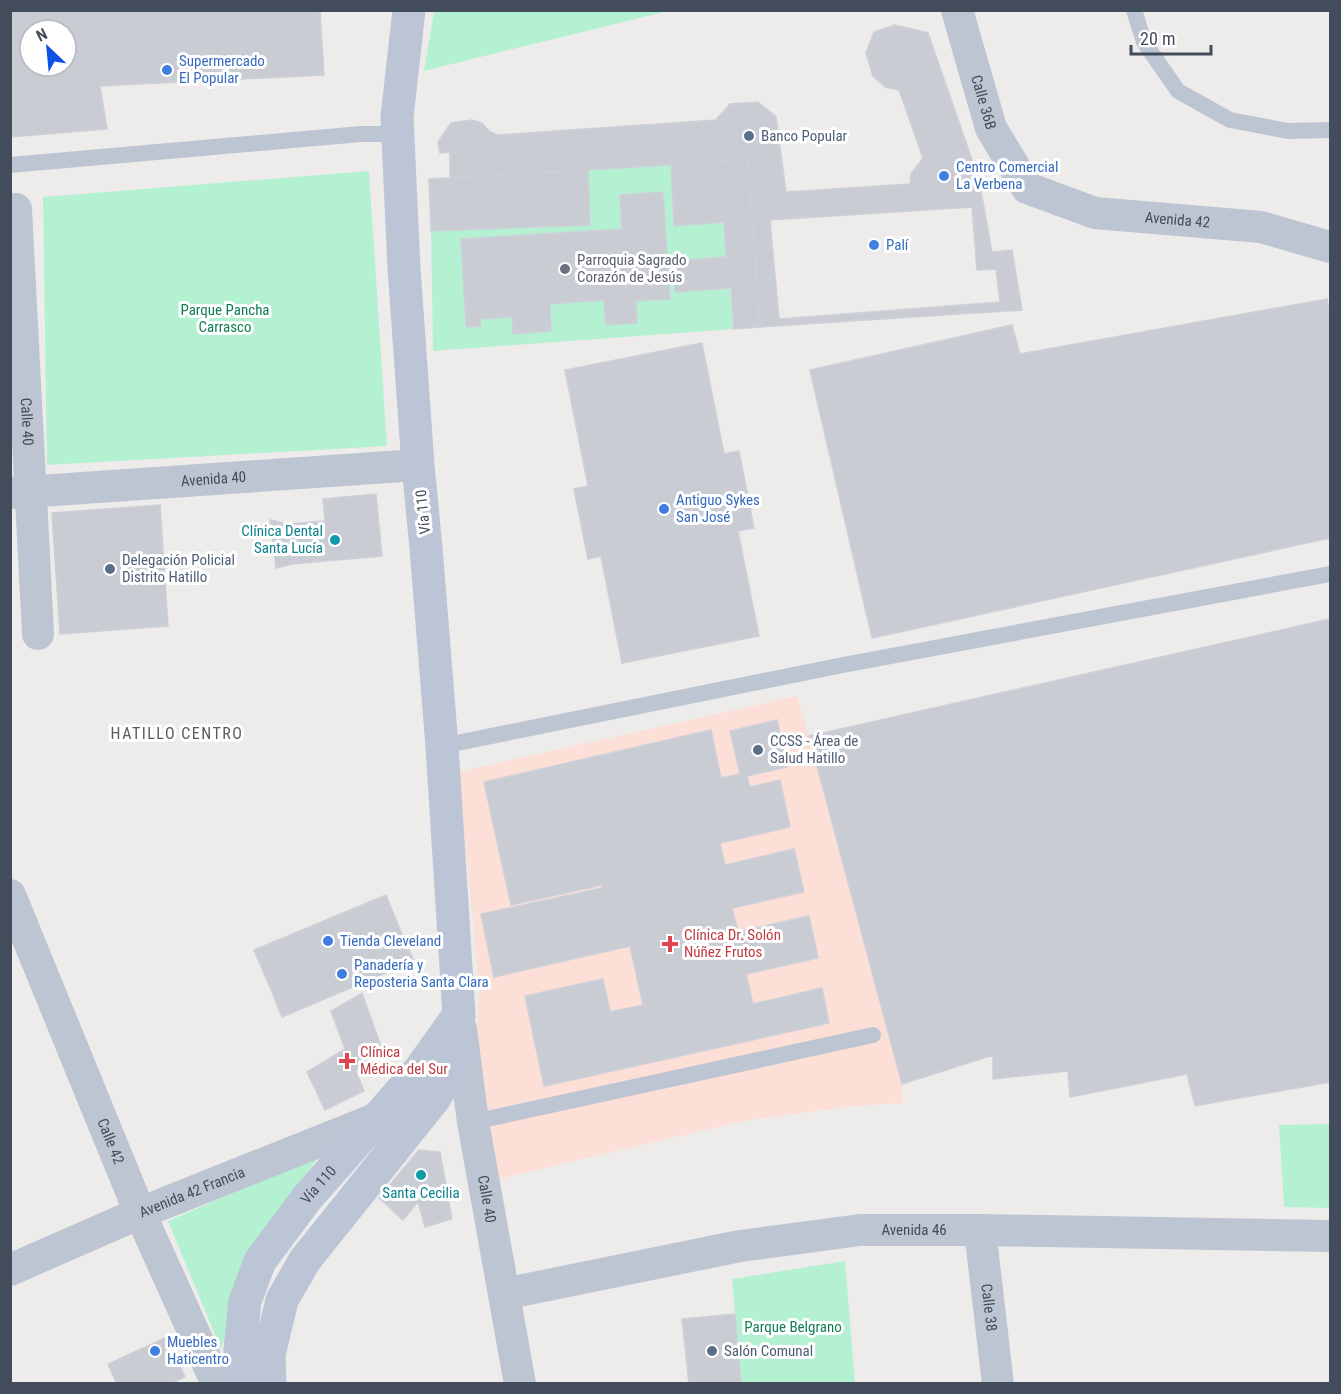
<svg xmlns="http://www.w3.org/2000/svg" width="1341" height="1394" font-family="'Roboto Condensed',sans-serif">
	<style>
		.medical { fill: #fcdfd7 }
		.green { fill: #b4f1d3; fill-rule: evenodd }
		.building { fill: #caccd4; stroke: #ced0d8; stroke-width: 1.5; fill-rule: evenodd }
		.lines { fill: none; stroke-linecap: round; stroke-linejoin: round }
		.service { stroke: #bdc5d2; stroke-width: 16 }
		.minor { stroke: #bdc5d2; stroke-width: 32 }
		.secondary { stroke: #bcc5d6; stroke-width: 33 }
		.shop-dot { fill: #3f7fe0; stroke: #fff; stroke-width: 2 }
		.service-dot { fill: #5c6f8a; stroke: #fff; stroke-width: 2 }
		.worship-dot { fill: #6b7280; stroke: #fff; stroke-width: 2 }
		.culture-dot { fill: #0f9aa8; stroke: #fff; stroke-width: 2 }
		.health-dot { fill: #e0444e; stroke: #fff; stroke-width: 2 }
		.labels { text-anchor: middle; dominant-baseline: central; stroke-width: 6; stroke-linejoin: round; paint-order: stroke }
		.shop-label { font-size: 15px; fill: #366cbe; stroke: #fff; text-anchor: start }
		.street-label { font-size: 15px; fill: #434c5a; stroke: #fff }
		.service-label { font-size: 15px; fill: #4e5e75; stroke: #fff; text-anchor: start }
		.worship-label { font-size: 15px; fill: #5b616d; stroke: #fff; text-anchor: start }
		.park-label { font-size: 15px; fill: #107e54; stroke: #fff }
		.culture-label { font-size: 15px; fill: #0d838f; stroke: #fff; text-anchor: end }
		.health-label { font-size: 15px; fill: #be3a42; stroke: #fff; text-anchor: start }
		.neighbourhood-label { font-size: 16px; letter-spacing: 1.5px; fill: #585b61; stroke: #fff }
	</style>
	<rect width="100%" height="100%" fill="#eeebeb"/>
	<path class="medical" d="M797 696 809 736 902 1084 903 1103 854 1106 743 1121 494 1180 475 1051 480 989 458 772Z"/>
	<path class="green" d="M434 11V10L668 11 424 71Z
		M671 165 675 225 724 222C726 258 731 293 734 329L433 351 431 231 589 225 588 170ZM663 192 670 299 636 301 637 323 606 325 604 300 550 304 551 331 513 334 512 317 480 319 481 326 466 327 461 239 622 229 620 195Z
		M369 171 387 446 47 465 43 197Z
		M1330 1124V1208L1284 1207 1279 1125Z
		M319 1156 250 1256 221 1349 168 1221Z
		M845 1261 855 1383H741L732 1279Z"/>
	<path class="building" d="M10 10H320L324 75 100 86 107 129 10 137ZM30 30H66V66H30Z
		M895 25 928 33 979 180 992 252 1012 250 1022 310 760 327 748 159 671 165 450 178V152L440 153 438 142 451 123 472 120 482 123 489 131 497 135 716 120 730 104 758 102 776 117 786 192 910 184 911 174 923 158 899 90 885 87 873 76 866 53 874 32Z
		M748 159 760 327 734 329 731 288 675 292 673 261 726 257 724 222 674 226 671 165Z
		M588 170 590 225 431 231 429 179Z
		M663 192 670 299 636 301 637 323 606 325 604 300 550 304 551 331 513 334 512 317 480 319 481 326 466 327 461 239 622 229 620 195Z
		M972 207 977 270 996 269 1000 302 779 319 770 220Z
		M1327 299 1330 314V538L872 638 810 370 1012 325 1020 354Z
		M702 343 724 454 739 451 754 528 738 531 759 636 622 663 601 556 588 559 574 489 588 486 565 370Z
		M376 494 382 556 292 564 289 524 325 521 323 499Z
		M160 505 168 626 60 634 52 513Z
		M270 520 289 524 292 564 276 568Z
		M1330 619V1082L1195 1106 1187 1074 1070 1097 1068 1071 993 1079V1055L902 1084 809 736Z
		M777 720 787 767 747 776 750 787 780 780 790 827 720 843 725 865 794 849 804 892 732 908 738 932 809 916 818 958 746 974 753 1004 822 988 829 1023 544 1086 525 996 603 979 610 1012 643 1005 630 946 494 977 481 914 602 888V885L511 905 484 782 711 730 721 778 740 774 730 731Z
		M386 895 401 932 270 987 254 950Z
		M401 932 414 961 282 1017 270 987Z
		M362 993 383 1052 356 1071 364 1091 325 1110 307 1072 345 1049 331 1011Z
		M419 1150 440 1152 452 1219 425 1227 418 1202 403 1220 379 1198Z
		M735 1314 741 1384H689L682 1319Z
		M167 1337 185 1377 170 1384H117L108 1364Z"/>
	<g class="lines">
		<path class="service" d="M1134 10 1144 42 1178 91 1230 120 1288 131 1330 130
			M10 165 361 134H398
			M442 746 843 665 1330 574
			M473 1122 873 1035"/>
		<g class="minor">
			<path id="s1" d="M957 10 991 128 1027 188 1095 213 1261 227 1330 247"/>
			<path id="s2" d="M16 209 38 634"/>
			<path id="s3" d="M10 493 418 465"/>
			<path id="s4" d="M10 895 140 1213 217 1384"/>
			<path id="s5" d="M461 1029 473 1122 520 1384"/>
			<path id="s6" d="M980 1230 998 1384"/>
			<path id="s7" d="M10 1270 140 1213 375 1119"/>
			<path id="s8" d="M504 1294 740 1246 860 1230H980L1330 1236"/>
		</g>
		<g class="secondary">
			<path id="s9" d="M241 1384 240 1349 245 1301 260 1261 307 1198 418 1072 458 1016"/>
			<path d="M270 1384 269 1355 282 1300 305 1260 434 1099 447 1077 454 1058 459 1015 442 746 426 548 418 465 404 268 397 117 409 10"/>
		</g>
	</g>
	<g class="shop-dot">
		<circle cx="167" cy="70" r="6"/>
		<circle cx="944" cy="176" r="6"/>
		<circle cx="874" cy="245" r="6"/>
		<circle cx="664" cy="509" r="6"/>
		<circle cx="328" cy="941" r="6"/>
		<circle cx="342" cy="974" r="6"/>
		<circle cx="155" cy="1351" r="6"/>
	</g>
	<g class="service-dot">
		<circle cx="749" cy="136" r="6"/>
		<circle cx="110" cy="569" r="6"/>
		<circle cx="758" cy="750" r="6"/>
		<circle cx="712" cy="1351" r="6"/>
	</g>
	<circle class="worship-dot" cx="565" cy="269" r="6"/>
	<g class="culture-dot">
		<circle cx="335" cy="540" r="6"/>
		<circle cx="421" cy="1175" r="6"/>
	</g>
	<g class="health-dot">
		<path d="M667 935h6v6h6v6h-6v6h-6v-6h-6v-6h6z"/>
		<path d="M344 1052h6v6h6v6h-6v6h-6v-6h-6v-6h6z"/>
	</g>
	<g class="labels">
		<g class="shop-label">
			<text x="179" y="61">Supermercado<tspan x="179" dy="17">El Popular</tspan></text>
			<text x="956" y="167">Centro Comercial<tspan x="956" dy="17">La Verbena</tspan></text>
			<text x="886" y="245">Palí</text>
			<text x="676" y="500">Antiguo Sykes<tspan x="676" dy="17">San José</tspan></text>
			<text x="340" y="941">Tienda Cleveland</text>
			<text x="354" y="965">Panadería y<tspan x="354" dy="17">Reposteria Santa Clara</tspan></text>
			<text x="167" y="1342">Muebles<tspan x="167" dy="17">Haticentro</tspan></text>
		</g>
		<g class="street-label">
			<text stroke="none"><textPath href="#s1" startOffset="96">Calle 36B</textPath></text>
			<text stroke="none"><textPath href="#s1" startOffset="348">Avenida 42</textPath></text>
			<text stroke="none"><textPath href="#s2" startOffset="213">Calle 40</textPath></text>
			<text stroke="none"><textPath href="#s3" startOffset="204">Avenida 40</textPath></text>
			<text transform="translate(423 512) rotate(-96)">Vía 110</text>
			<text stroke="none"><textPath href="#s4" startOffset="266">Calle 42</textPath></text>
			<text stroke="none"><textPath href="#s9" startOffset="222">Vía 110</textPath></text>
			<text stroke="none"><textPath href="#s7" startOffset="198">Avenida 42 Francia</textPath></text>
			<text stroke="none"><textPath href="#s5" startOffset="172">Calle 40</textPath></text>
			<text stroke="none"><textPath href="#s8" startOffset="416">Avenida 46</textPath></text>
			<text stroke="none"><textPath href="#s6" startOffset="78">Calle 38</textPath></text>
		</g>
		<g class="service-label">
			<text x="761" y="136">Banco Popular</text>
			<text x="122" y="560">Delegación Policial<tspan x="122" dy="17">Distrito Hatillo</tspan></text>
			<text x="770" y="741">CCSS - Área de<tspan x="770" dy="17">Salud Hatillo</tspan></text>
			<text x="724" y="1351">Salón Comunal</text>
		</g>
		<g class="worship-label">
			<text x="577" y="260">Parroquia Sagrado<tspan x="577" dy="17">Corazón de Jesús</tspan></text>
		</g>
		<g class="park-label">
			<text x="225" y="310">Parque Pancha<tspan x="225" dy="17">Carrasco</tspan></text>
			<text x="793" y="1327">Parque Belgrano</text>
		</g>
		<g class="culture-label">
			<text x="323" y="531">Clínica Dental<tspan x="323" dy="17">Santa Lucía</tspan></text>
			<text x="421" y="1193" text-anchor="middle">Santa Cecilia</text>
		</g>
		<g class="health-label">
			<text x="684" y="935">Clínica Dr. Solón<tspan x="684" dy="17">Núñez Frutos</tspan></text>
			<text x="360" y="1052">Clínica<tspan x="360" dy="17">Médica del Sur</tspan></text>
		</g>
		<g class="neighbourhood-label">
			<text x="177" y="733">HATILLO CENTRO</text>
		</g>
	</g>
	<rect width="1341" height="1394" fill="none" stroke="#434c5a" stroke-width="24"/>
	<g transform="translate(48 48) rotate(334)"><circle r="28" fill="#ffffff" stroke="#b4b7bd" stroke-width="1.5"/>
	<path d="M0-4.5L10 22L0 15L-10 22Z" fill="#0d51e6"/>
	<text y="-9" font-size="16" font-weight="bold" text-anchor="middle" fill="#434c5a">N</text>
	</g>
	<path d="M1131 45v9h80v-9" fill="none" stroke="#434c5a" stroke-width="3"/>
	<text x="1140" y="45" font-size="18" fill="#434c5a" stroke="#ffffff" stroke-width="4.5" paint-order="stroke">20 m</text>
</svg>
